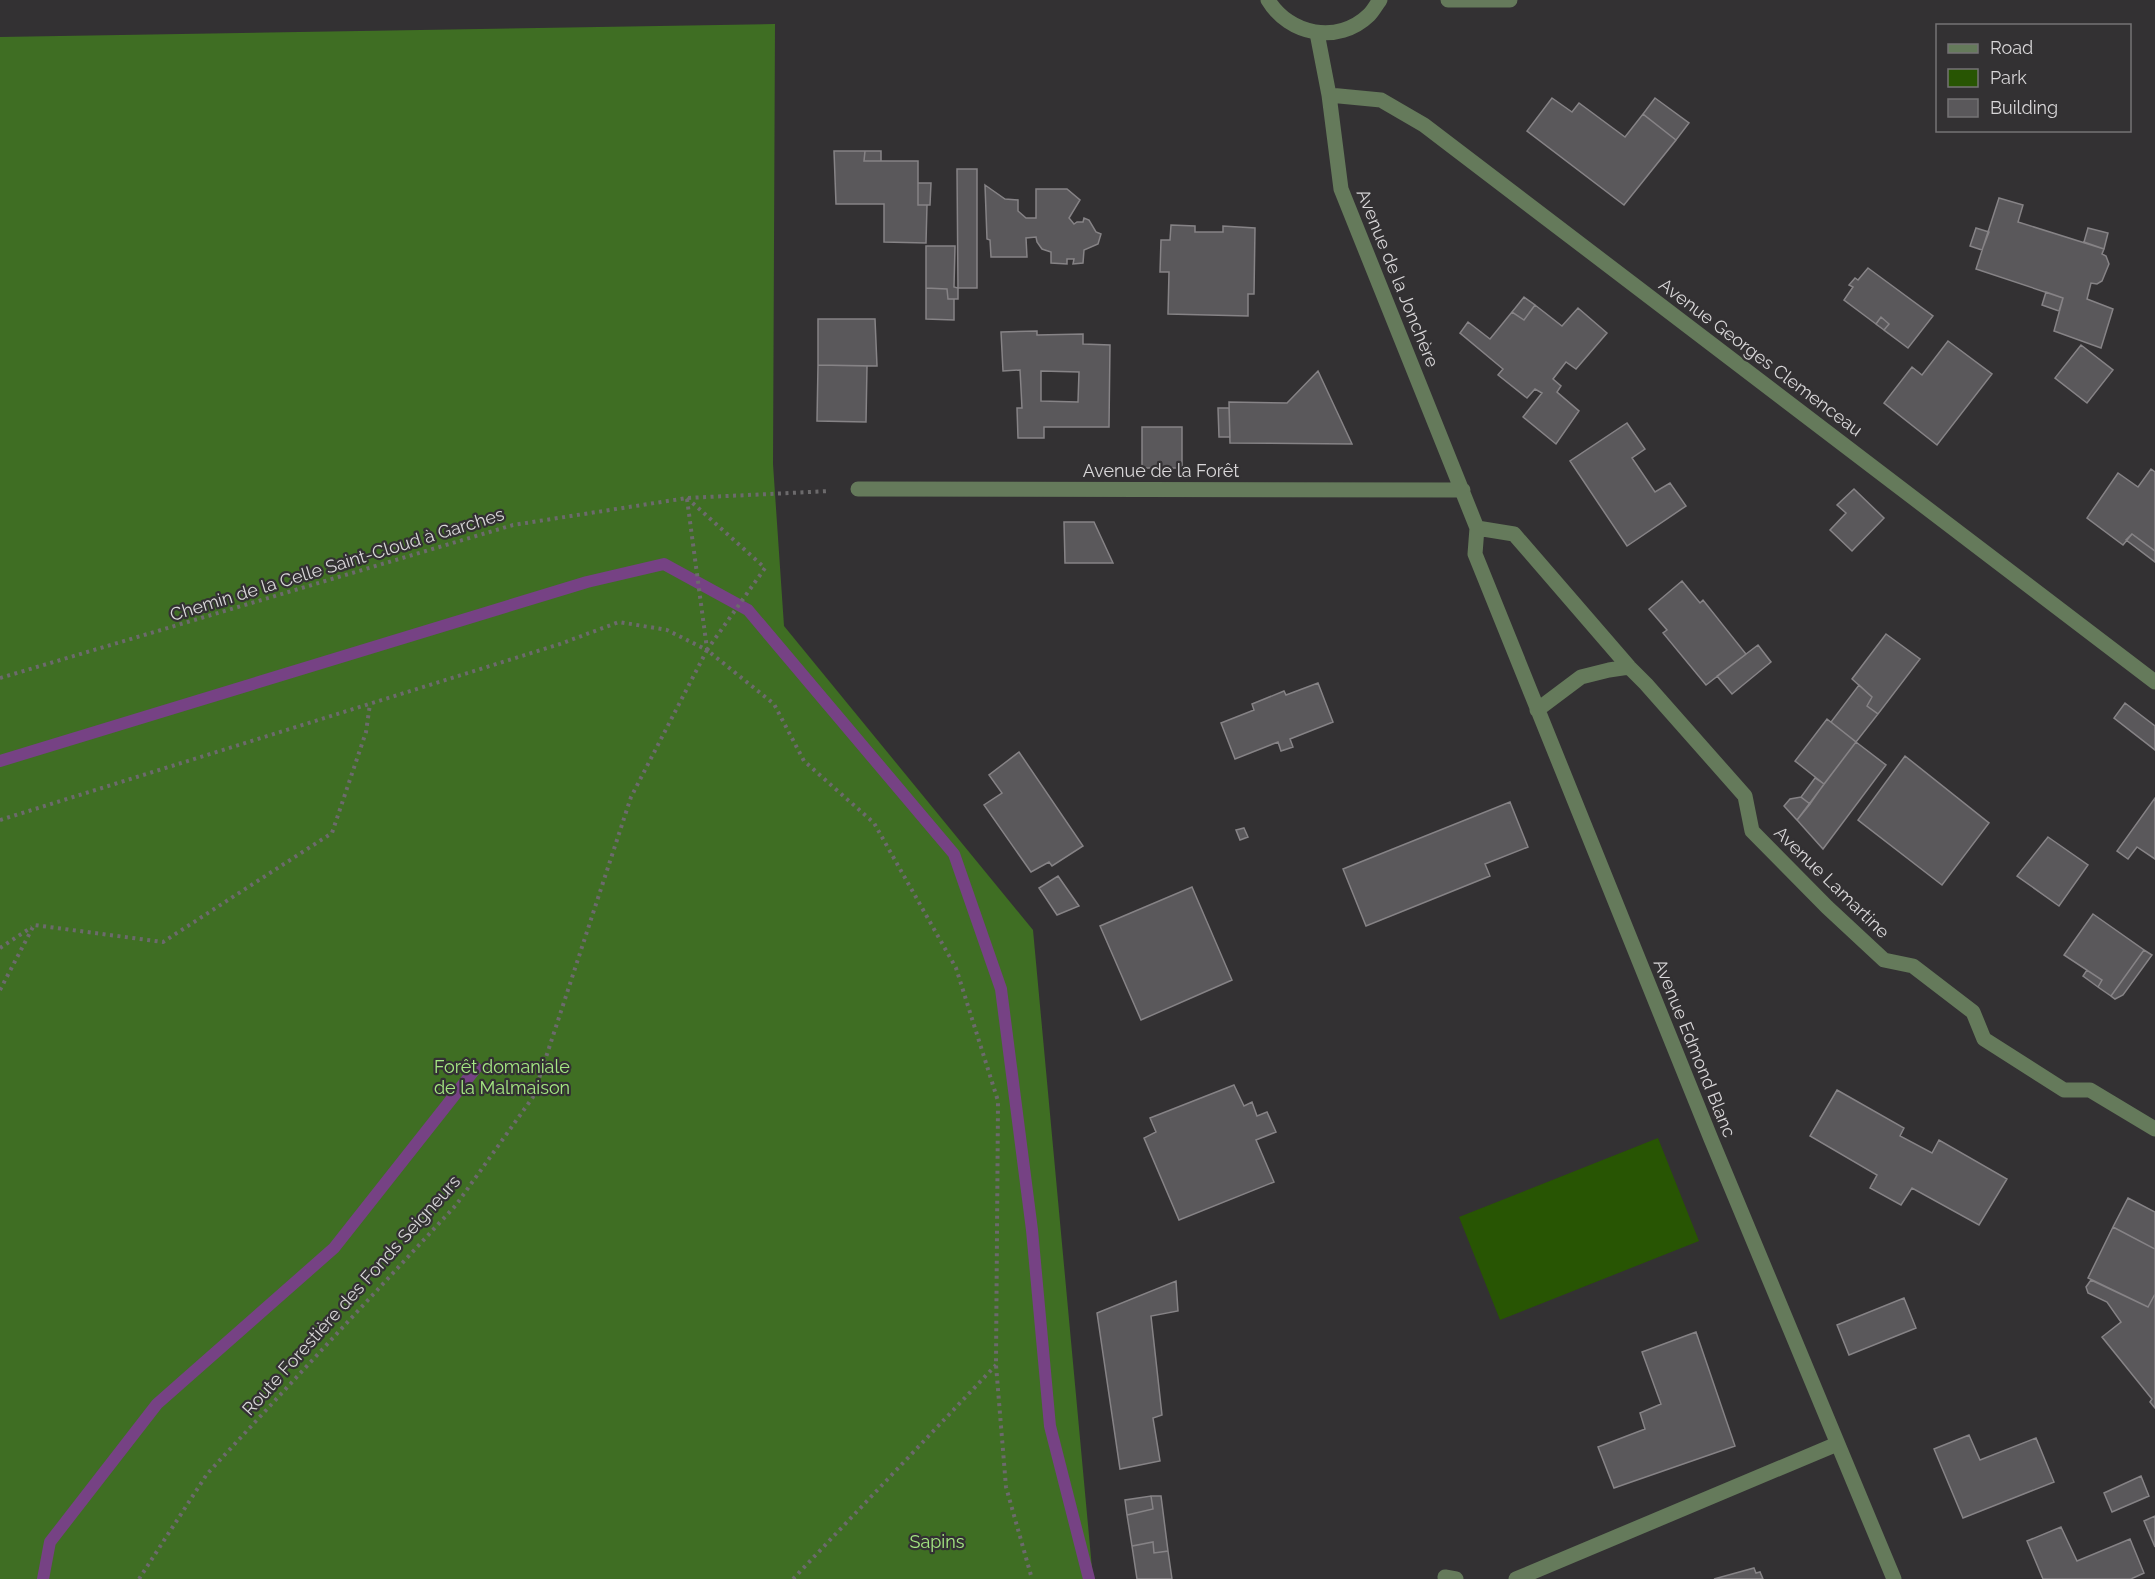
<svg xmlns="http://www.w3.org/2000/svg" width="2155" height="1579" font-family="Raleway,sans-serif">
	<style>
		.green { fill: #285503 }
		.forest { fill: #3f6e23 }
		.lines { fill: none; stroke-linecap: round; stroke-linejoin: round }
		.stream { stroke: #764284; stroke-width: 12 }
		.building { fill: #5a585b; stroke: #868386; stroke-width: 1.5; fill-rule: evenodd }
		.path { stroke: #6c6a6c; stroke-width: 4; stroke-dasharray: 3 4.5; stroke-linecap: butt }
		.minor { stroke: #657a5b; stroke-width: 15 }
		.labels { text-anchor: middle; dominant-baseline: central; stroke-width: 4.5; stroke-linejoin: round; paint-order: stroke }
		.street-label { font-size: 18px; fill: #d8d6d8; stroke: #333133 }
		.park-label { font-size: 18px; fill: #a5e883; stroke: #333133 }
	</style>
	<rect width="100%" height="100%" fill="#333133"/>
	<path class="green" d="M1658 1138 1699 1241 1500 1320 1459 1217Z"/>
	<path class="forest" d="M775 24 773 464 784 626 1033 930 1093 1579H0V37Z"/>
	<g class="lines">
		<path class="stream" d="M0 761 587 582 664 564 748 610 954 854 1001 989 1032 1230 1050 1426 1089 1579
			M43 1579 50 1542 157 1404 334 1248 476 1068"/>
	</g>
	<path class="building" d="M1552 98 1572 112 1579 103 1625 137 1643 114 1676 140 1624 205 1527 131Z
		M1655 98 1689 123 1676 140 1643 114Z
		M834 151H865L864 161H918V205H927L926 243 884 242V204H836Z
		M865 151H881V161H864Z
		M957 169H977V288H958Z
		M918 183H931L930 205H918Z
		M985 185 1005 199 1018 200V211L1026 218H1036V189H1067L1080 200 1069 218 1074 224 1077 222H1083L1084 218 1089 220 1096 232 1101 234 1098 244 1084 250 1083 263 1073 264 1074 259H1067V264L1051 263V252L1042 249 1037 242 1036 237 1026 238 1027 257H991L990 240 987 239Z
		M1999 198 2023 205 2018 222 2104 249 2102 254 2106 256 2109 264 2102 281 2097 284 2091 283 2087 299 2113 309 2101 348 2054 331 2063 298 1976 269Z
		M1171 225 1195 226V232H1223V226L1255 228 1254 294H1248V316L1168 314 1169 272H1160L1161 240H1170Z
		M1976 228 1989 232 1982 250 1970 246Z
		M2088 228 2108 233 2104 249 2084 242Z
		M926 246H955L954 287 958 288V299H948L947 289 926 288Z
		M1868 268 1933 316 1908 348 1884 330 1889 324 1881 317 1876 324 1844 300 1853 287 1849 285 1855 278 1858 280Z
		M926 288 947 289 948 299H954V320L926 319Z
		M2046 292 2063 298 2059 311 2042 305Z
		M1524 297 1535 305 1524 320 1512 312Z
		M1535 305 1562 326 1578 308 1607 333 1576 369 1566 362 1553 379 1561 386 1557 392 1579 411 1556 444 1523 417 1542 393 1535 389 1527 398 1498 375 1503 369 1460 333 1468 322 1490 339 1512 312 1524 320Z
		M1881 317 1889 324 1884 330 1876 324Z
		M818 319H875L877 366 818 365Z
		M1037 331V335L1083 334V344L1110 345 1109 427H1044V438H1018L1017 408H1022L1020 370 1003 371 1001 332ZM1041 371 1079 372 1078 402 1041 401Z
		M1948 341 1992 374 1937 445 1884 403 1912 367 1922 375Z
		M2081 345 2113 370 2087 403 2055 378Z
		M818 365 867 366 866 422 817 421Z
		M1318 371 1352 444 1230 443 1229 402 1287 403Z
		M1218 408H1229L1230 437H1219Z
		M1627 423 1645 449 1632 458 1655 492 1670 483 1686 506 1627 546 1570 461Z
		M1142 427H1182V468H1142Z
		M2151 469 2155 472V551L2132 534 2123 545 2087 518 2118 473 2138 487Z
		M1854 489 1884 518 1852 551 1830 530 1846 513 1837 505Z
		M1064 522H1094L1113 563H1065Z
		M2132 534 2155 551V562L2126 540Z
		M1682 581 1700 603 1703 600 1746 654 1706 685 1663 633 1667 630 1649 609Z
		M1886 634 1920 659 1878 714 1867 706 1872 697 1852 679Z
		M1758 645 1771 662 1732 694 1717 676Z
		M1318 683 1333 722 1290 739 1293 747 1281 751 1278 742 1235 759 1221 723 1254 710 1252 704 1284 691 1286 695Z
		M1859 685 1872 697 1867 706 1878 714 1856 742 1831 722Z
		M2125 703 2155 726V750L2114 718Z
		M1827 719 1856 742 1824 784 1795 761Z
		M1856 742 1886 765 1823 849 1797 820Z
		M1019 752 1083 846 1052 866 1049 862 1031 872 984 805 1002 793 989 775Z
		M1905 756 1989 823 1942 885 1858 820Z
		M1815 778 1824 784 1810 804 1801 797Z
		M1801 797 1810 804 1797 820 1784 806 1790 799Z
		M2155 798V859L2137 847 2128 859 2117 851Z
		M1510 802 1528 847 1485 864 1490 876 1366 926 1343 869Z
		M1244 828 1248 837 1240 840 1236 830Z
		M2048 837 2088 865 2059 906 2017 876Z
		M1058 876 1079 906 1057 915 1039 888Z
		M1192 887 1232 980 1141 1020 1100 926Z
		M2093 914 2144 950 2111 996 2098 987 2102 980 2064 955Z
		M2144 950 2152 955 2123 995 2115 999 2111 996Z
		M2087 970 2102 980 2098 987 2083 976Z
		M1234 1085 1244 1106 1252 1102 1257 1116 1267 1112 1276 1132 1256 1140 1274 1182 1179 1220 1144 1138 1156 1132 1150 1118Z
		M1837 1090 1904 1128 1900 1136 1932 1153 1939 1140 2007 1179 1979 1225 1912 1188 1901 1205 1870 1188 1877 1175 1810 1136Z
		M2128 1198 2155 1212V1249L2113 1227Z
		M2113 1227 2155 1249V1294L2148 1307 2088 1278Z
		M2091 1280 2148 1307 2155 1294V1408L2150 1402 2152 1399 2102 1337 2121 1322 2107 1302 2088 1293 2086 1287Z
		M1176 1281 1178 1311 1151 1316 1162 1415 1153 1418 1160 1461 1120 1469 1097 1313Z
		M1904 1298 1916 1328 1849 1355 1837 1325Z
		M1696 1332 1735 1446 1614 1488 1598 1447 1645 1429 1640 1413 1661 1404 1642 1352Z
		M1969 1435 1980 1460 2036 1438 2054 1482 1963 1518 1934 1449Z
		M2141 1476 2149 1496 2112 1512 2104 1493Z
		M1151 1496 1153 1509 1127 1515 1125 1500Z
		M1151 1496H1161L1168 1551 1154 1553 1153 1542 1132 1546 1127 1515 1153 1509Z
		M2155 1516V1547L2144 1521Z
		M2061 1527 2077 1561 2130 1539 2144 1573 2131 1579H2043L2027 1541Z
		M1153 1542 1154 1553 1168 1551 1172 1579H1137L1132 1546Z
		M1754 1568 1756 1573 1760 1572 1763 1579H1714Z"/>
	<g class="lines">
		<path class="path" d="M687 498 765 568 707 650 774 704 804 761 874 823 956 968 998 1101 996 1365 1006 1487 1032 1579
			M687 499 707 649
			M0 678 513 525 687 498 830 491
			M0 820 560 644 619 622 667 630 707 650
			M0 948 32 927
			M0 990 34 925 163 942 332 833 366 732 370 704
			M139 1579 207 1474 456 1205 533 1097 631 797 707 650
			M793 1579 996 1365"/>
		<path class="minor" d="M1268 0C1289 35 1338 45 1369 15 1373 11 1376 5 1380 0
			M1448 0H1510
			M1317 33 1329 95 1341 189 1477 528 1475 554 1711 1139 1894 1579
			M1329 95 1381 100 1424 125 2155 682
			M858 489 1463 490
			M1477 528 1514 534 1629 667 1646 684 1745 796 1752 831 1827 907 1884 960 1913 966 1973 1012 1984 1039 2064 1090H2090L2155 1129
			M1537 710 1581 677 1609 670 1629 667
			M1445 1577 1456 1579
			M1516 1579 1837 1444"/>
	</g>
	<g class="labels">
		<g class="street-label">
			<text transform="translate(1398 278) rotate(68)">Avenue de la Jonchère</text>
			<text transform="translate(1761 357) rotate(37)">Avenue Georges Clemenceau</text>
			<text x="1161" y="470">Avenue de la Forêt</text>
			<text transform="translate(337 564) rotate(-17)">Chemin de la Celle Saint-Cloud à Garches</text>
			<text transform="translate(1832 882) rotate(44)">Avenue Lamartine</text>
			<text transform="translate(1695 1048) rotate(68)">Avenue Edmond Blanc</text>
			<text transform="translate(351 1295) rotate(-48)">Route Forestière des Fonds Seigneurs</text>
		</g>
		<g class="park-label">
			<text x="502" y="1066">Forêt domaniale<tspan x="502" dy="21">de la Malmaison</tspan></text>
			<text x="937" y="1541">Sapins</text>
		</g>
	</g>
	<rect x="1936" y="24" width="195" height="108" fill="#333133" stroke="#757375" stroke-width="1.5"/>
	<rect x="1948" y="44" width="30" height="9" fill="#657a5b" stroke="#757375" stroke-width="1.5"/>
	<text x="1990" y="54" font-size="18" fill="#d8d6d8">Road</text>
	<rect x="1948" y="69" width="30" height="18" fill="#285503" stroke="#757375" stroke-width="1.5"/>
	<text x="1990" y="84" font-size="18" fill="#d8d6d8">Park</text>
	<rect x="1948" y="99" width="30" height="18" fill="#5a585b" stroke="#757375" stroke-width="1.5"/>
	<text x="1990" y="114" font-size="18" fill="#d8d6d8">Building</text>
</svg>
